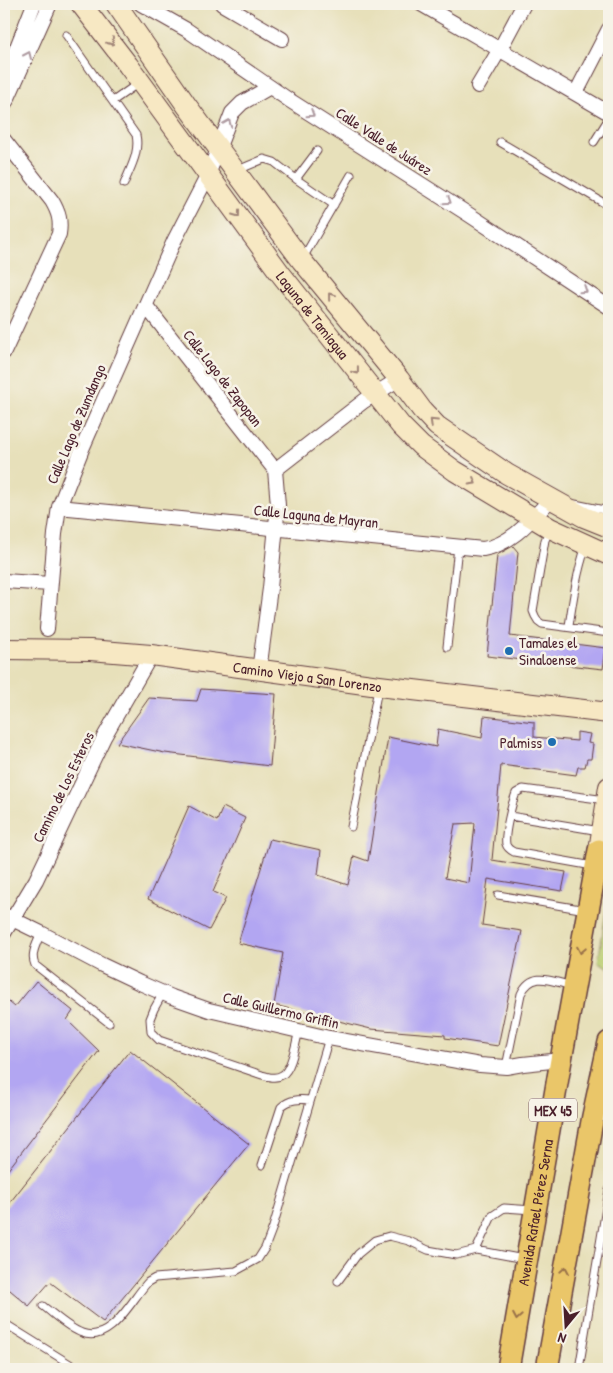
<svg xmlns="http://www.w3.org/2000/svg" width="613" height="1373" font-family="'Patrick Hand',sans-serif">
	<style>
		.green { fill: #bace72; stroke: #82764e }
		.building { fill: #b2a6f2; fill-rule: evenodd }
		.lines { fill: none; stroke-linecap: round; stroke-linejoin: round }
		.lane-casing { stroke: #623c40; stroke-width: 9 }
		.street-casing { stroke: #623c40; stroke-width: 16 }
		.secondary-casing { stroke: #623c40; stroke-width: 22 }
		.primary-casing { stroke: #623c40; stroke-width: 24 }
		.lane { stroke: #fff; stroke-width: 7 }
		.street { stroke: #fff; stroke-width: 14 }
		.secondary { stroke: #f7e8c3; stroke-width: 20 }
		.primary { stroke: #eac669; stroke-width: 21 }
		.oneway { stroke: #a08477 }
		.oneway2 { stroke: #ae9aa0 }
		.oneway3 { stroke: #9a724a }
		.poi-dot { fill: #1f6fb2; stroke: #f7f3e8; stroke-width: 2 }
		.labels { text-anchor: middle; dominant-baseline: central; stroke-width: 5; stroke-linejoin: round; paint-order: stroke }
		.shield { fill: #f7f3e8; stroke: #7e5f64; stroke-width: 1 }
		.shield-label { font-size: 14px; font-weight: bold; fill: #4a1f2b }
		.street-label { font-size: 15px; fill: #4a1f2b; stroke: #f7f3e8 }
		.poi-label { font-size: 15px; fill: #4a1f2b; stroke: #f7f3e8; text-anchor: start }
	</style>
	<rect width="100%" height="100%" fill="#f7f3e8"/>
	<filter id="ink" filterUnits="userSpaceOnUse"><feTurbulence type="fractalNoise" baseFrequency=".02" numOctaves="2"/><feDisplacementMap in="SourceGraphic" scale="10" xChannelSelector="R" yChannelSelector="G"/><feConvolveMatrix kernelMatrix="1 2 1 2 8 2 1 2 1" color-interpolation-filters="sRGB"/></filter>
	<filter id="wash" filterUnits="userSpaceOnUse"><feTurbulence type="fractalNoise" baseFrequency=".0096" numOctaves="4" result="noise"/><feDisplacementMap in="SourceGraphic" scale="20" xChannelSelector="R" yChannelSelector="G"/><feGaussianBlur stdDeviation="1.12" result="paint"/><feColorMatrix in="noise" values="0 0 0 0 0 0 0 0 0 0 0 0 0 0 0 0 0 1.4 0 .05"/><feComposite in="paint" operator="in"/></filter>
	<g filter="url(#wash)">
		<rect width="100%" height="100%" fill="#e7e0ba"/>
		<path class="green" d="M609 891V968L598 962Z"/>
		<g id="blocks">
			<path class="building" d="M513 546 518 552 510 636 606 648 603 669 487 656 497 555Z
				M201 689 276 694 270 766 165 753 117 743 149 698 197 701Z
				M484 716 534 722V737L577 741V732L590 734 588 743 593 744 591 759H587L585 767H578L576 775 501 765 492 860 566 872 562 891 488 879 482 925 522 931 498 1046 445 1038V1035L371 1029 274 1005 283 953 238 943 270 839 321 850 318 875 348 885 354 856 368 861 388 737 436 747 438 729 482 738ZM475 823 469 883 445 878 455 824Z
				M189 806 217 821 223 807 245 818 213 892 226 898 209 930 148 899Z
				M36 981 73 1011 67 1020 99 1051 4 1175V998L15 1007Z
				M130 1050 249 1144 103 1322 50 1282 29 1306 4 1285V1210Z"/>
		</g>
	</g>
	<g filter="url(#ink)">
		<use href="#blocks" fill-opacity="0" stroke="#623c40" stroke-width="1"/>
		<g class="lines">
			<g class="lane-casing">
				<path id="lane" d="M66 35 136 135C140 153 130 168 124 184
					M113 101 140 82
					M500 142 609 206
					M594 142 609 118
					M238 170 264 159 274 162 296 179 334 205
					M296 179 317 151
					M303 258 351 175
					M575 504 609 511
					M550 529 545 540 533 611 535 616 538 621 542 624 609 633
					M569 626C573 599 577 572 586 546
					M447 647 458 547
					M510 816 600 831
					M351 827 378 689
					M593 866 514 852C510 850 507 848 506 844 504 834 512 803 516 793L523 789 606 800
					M498 895 586 910
					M41 933C37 943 30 954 35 965L109 1023
					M163 993 154 1009 150 1019 151 1032 159 1040 262 1075C269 1077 276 1079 282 1075 292 1070 296 1041 299 1030
					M506 1067 521 994C532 970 551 981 572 986
					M596 1116 609 1119
					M262 1165 281 1107C290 1099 299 1099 310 1100
					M476 1250 492 1216 504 1208 533 1210
					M338 1281 358 1254 375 1240 389 1236 409 1241 428 1250 456 1255 476 1250 524 1259
					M43 1306C55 1315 68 1328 82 1333 111 1344 131 1300 148 1282L155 1278 236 1271 258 1259 265 1248 273 1227 329 1038
					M4 1323 78 1369
					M579 1369 609 1190"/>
			</g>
			<g class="street-casing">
				<path id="street" d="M141 4 187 30 289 100 468 214 609 307
					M222 4 282 39
					M421 4 609 113
					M4 80 34 4
					M478 86 500 49 524 4
					M576 93 609 29
					M4 104 7 100 50 4
					M4 140 52 201C59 213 61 221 59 234L4 352
					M146 306 275 470
					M275 470 364 401 399 379
					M59 507 483 549C511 545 532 519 551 499
					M4 581 50 584
					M47 629 55 534 59 507 82 449 174 241 208 175 232 113 242 103 270 87
					M259 671 270 588 278 505 275 470
					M4 915 41 933 102 965 140 983 172 997 209 1010 329 1038 480 1065 506 1067 523 1064 561 1060
					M4 933 36 880 104 737 151 655"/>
			</g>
			<g class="secondary-casing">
				<g id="secondary">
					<path id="s1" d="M81 4 128 65 280 273 401 426 421 446 455 471 550 528 609 555"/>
					<path d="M116 4 187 106 302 261 399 379 422 410 437 426 507 474 584 517 609 527"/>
					<path id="s2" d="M4 649 90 650 151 655 379 686 609 713"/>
					<path d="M609 787 599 850 609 862"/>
				</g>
			</g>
			<g class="primary-casing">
				<g id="primary">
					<path id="s3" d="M508 1369 561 1060 599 850"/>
					<path d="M547 1369 593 1116 609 1042"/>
				</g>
			</g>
			<use href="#lane" class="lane"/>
			<use href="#street" class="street"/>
			<use href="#secondary" class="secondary"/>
			<use href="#primary" class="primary"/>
		</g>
		<defs><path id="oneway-chevron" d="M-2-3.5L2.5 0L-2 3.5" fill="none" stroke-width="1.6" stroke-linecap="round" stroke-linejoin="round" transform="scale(1.25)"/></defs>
		<g class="oneway">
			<use href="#oneway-chevron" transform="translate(111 42) rotate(52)"/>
			<use href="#oneway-chevron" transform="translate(237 214) rotate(54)"/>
			<use href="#oneway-chevron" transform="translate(331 296) rotate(-129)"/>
			<use href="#oneway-chevron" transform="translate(356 371) rotate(52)"/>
			<use href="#oneway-chevron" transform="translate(433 422) rotate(-136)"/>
			<use href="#oneway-chevron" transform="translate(473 482) rotate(31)"/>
		</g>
		<g class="oneway2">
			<use href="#oneway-chevron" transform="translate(28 55) rotate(-66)"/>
			<use href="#oneway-chevron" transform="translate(311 114) rotate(33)"/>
			<use href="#oneway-chevron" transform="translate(228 123) rotate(-68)"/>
			<use href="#oneway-chevron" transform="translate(448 201) rotate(33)"/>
			<use href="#oneway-chevron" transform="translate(584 290) rotate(33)"/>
		</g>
		<g class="oneway3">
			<use href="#oneway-chevron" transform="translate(581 950) rotate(101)"/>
			<use href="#oneway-chevron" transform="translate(565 1270) rotate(-80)"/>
			<use href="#oneway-chevron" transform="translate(517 1317) rotate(100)"/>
		</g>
	</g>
	<g class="poi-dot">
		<circle cx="509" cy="651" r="5"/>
		<circle cx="552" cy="742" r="5"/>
	</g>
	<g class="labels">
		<rect class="shield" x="529" y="1098.5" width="48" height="23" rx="4"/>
		<g class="shield-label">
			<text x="553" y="1110">MEX 45</text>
		</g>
		<g class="street-label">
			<text transform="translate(384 141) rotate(33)">Calle Valle de Juárez</text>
			<text stroke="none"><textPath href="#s1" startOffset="388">Laguna de Tamiagua</textPath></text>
			<text transform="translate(223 378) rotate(52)">Calle Lago de Zapopan</text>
			<text transform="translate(76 424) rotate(-67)">Calle Lago de Zumdango</text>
			<text transform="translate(316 516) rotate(6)">Calle Laguna de Mayran</text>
			<text stroke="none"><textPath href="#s2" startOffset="305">Camino Viejo a San Lorenzo</textPath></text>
			<text transform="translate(63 787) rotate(-64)">Camino de Los Esteros</text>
			<text transform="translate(281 1010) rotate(13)">Calle Guillermo Griffin</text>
			<text stroke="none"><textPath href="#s3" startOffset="159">Avenida Rafael Pérez Serna</textPath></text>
		</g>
		<g class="poi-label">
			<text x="519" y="642">Tamales el<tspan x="519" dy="17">Sinaloense</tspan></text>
			<text x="542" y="742" text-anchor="end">Palmiss</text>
		</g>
	</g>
	<rect width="613" height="1373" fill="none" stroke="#f7f3e8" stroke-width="20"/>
	<g transform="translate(566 1326) rotate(198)" stroke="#f7f3e8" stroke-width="4" paint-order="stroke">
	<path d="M0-4L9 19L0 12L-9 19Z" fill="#4a1f2b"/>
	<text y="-8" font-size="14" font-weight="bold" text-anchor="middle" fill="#4a1f2b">N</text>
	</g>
</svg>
